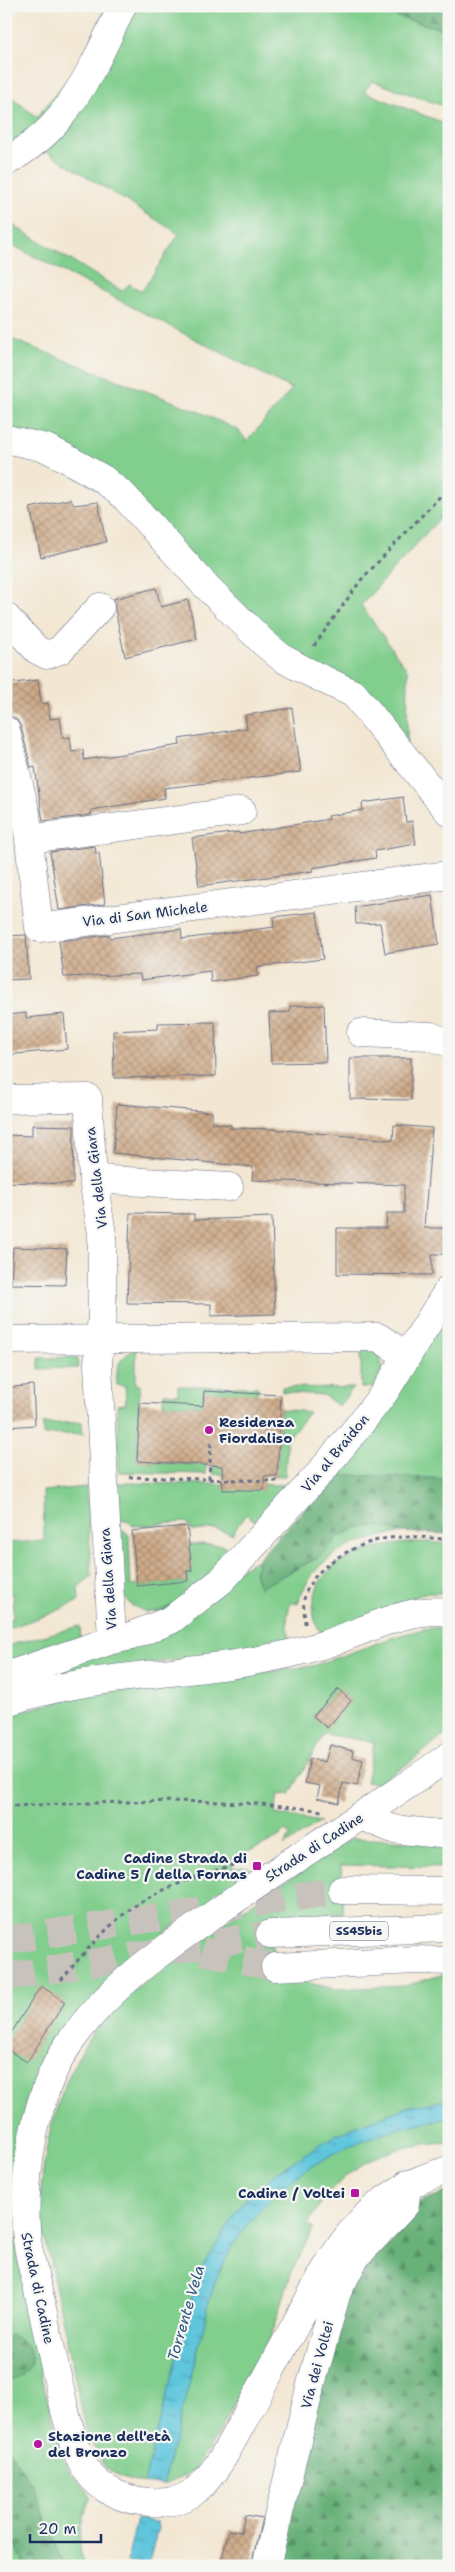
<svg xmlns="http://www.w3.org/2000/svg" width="455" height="2572" font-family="'Shantell Sans',sans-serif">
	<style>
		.grass { fill: #81ce8d; stroke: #4e7e76; fill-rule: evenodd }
		.forest { fill: url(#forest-firs); stroke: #42706b }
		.water { fill: url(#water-ripples); stroke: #3d7a9d }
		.building { fill: url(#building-cross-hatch) }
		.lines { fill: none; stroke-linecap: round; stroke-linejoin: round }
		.highway-tunnel { stroke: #c8c2bc; stroke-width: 28; stroke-dasharray: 28 14; stroke-linecap: butt }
		.minor-casing { stroke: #676f87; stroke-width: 29 }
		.highway-casing { stroke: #676f87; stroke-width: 29 }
		.path { stroke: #676f87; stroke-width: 3; stroke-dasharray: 4 4; stroke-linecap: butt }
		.minor { stroke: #fff; stroke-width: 28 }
		.highway { stroke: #fff; stroke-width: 28 }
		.poi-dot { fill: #b5179e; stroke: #f6f6f2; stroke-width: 2 }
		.labels { text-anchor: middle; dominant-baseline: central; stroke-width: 4.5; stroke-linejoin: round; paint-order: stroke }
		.shield { fill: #f6f6f2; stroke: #5d6b8a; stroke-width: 1 }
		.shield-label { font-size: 12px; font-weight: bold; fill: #1b2f5e }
		.street-label { font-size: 14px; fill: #1b2f5e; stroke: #f6f6f2 }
		.poi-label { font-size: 14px; font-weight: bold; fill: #1b2f5e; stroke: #f6f6f2; text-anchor: start }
		.water-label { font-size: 15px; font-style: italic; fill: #2c557e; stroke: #f6f6f2 }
	</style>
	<defs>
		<pattern id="forest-firs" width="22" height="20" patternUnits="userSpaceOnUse" patternTransform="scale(1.25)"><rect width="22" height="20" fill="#68b178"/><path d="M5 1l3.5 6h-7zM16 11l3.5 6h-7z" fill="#559066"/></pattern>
		<pattern id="water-ripples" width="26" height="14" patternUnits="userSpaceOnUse" patternTransform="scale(1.25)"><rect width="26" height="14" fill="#5fc6dc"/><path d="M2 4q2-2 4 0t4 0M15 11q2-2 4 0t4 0" fill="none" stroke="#4ea1b6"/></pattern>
		<pattern id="building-cross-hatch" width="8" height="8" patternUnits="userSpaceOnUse" patternTransform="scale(1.25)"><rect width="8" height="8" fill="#cfab89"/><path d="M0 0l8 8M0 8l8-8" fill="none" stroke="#a78c73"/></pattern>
	</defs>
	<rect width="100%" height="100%" fill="#f6f6f2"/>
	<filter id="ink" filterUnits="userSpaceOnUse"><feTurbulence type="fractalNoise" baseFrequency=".02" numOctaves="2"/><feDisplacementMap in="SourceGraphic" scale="10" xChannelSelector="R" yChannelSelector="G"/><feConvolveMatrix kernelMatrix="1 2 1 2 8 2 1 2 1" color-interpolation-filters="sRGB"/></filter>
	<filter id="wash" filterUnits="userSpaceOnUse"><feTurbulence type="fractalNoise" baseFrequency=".0096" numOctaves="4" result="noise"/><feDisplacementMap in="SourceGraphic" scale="20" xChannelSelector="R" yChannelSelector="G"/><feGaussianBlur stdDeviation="1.12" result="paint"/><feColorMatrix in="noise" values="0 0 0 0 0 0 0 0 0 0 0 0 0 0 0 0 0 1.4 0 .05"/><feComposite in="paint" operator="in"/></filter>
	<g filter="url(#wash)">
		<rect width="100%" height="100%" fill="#f3e7d3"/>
		<path class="grass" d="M107 6 64 101 6 153V93L37 117 82 61Z
			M129 6H360L449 31V108L372 81 364 92 449 125V508L361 605 408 671 407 744 273 643 173 536 6 433V337L195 410 238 430 247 441 292 389 6 242V221L122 291 129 284 142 291 179 234 41 148Z
			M449 1303V1479L345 1475 333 1477Z
			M342 1348H364L379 1355 384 1372 376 1387 361 1388V1352H342Z
			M136 1349V1385H140L137 1461 195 1465 196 1442 208 1443 206 1474 119 1472 117 1405 126 1404 125 1386 117 1385C116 1366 118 1358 136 1349Z
			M77 1357 78 1368 39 1369V1358Z
			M178 1386 258 1387 256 1409 163 1404 164 1393 178 1394Z
			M282 1387 353 1388 339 1406 323 1395 282 1392Z
			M281 1409 309 1412 285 1442 287 1444 285 1476 213 1474 214 1443 277 1469Z
			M82 1422 83 1434 43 1435V1424Z
			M114 1483 297 1485 263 1527 246 1514 232 1534 216 1529 192 1531 187 1522 133 1526 127 1520H117Z
			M86 1487 92 1576 78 1587 79 1601 50 1614 6 1629V1619H13V1594H6V1543L44 1541 43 1491Z
			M380 1526 402 1532C355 1541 315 1552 298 1603H291C286 1614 286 1629 291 1640L258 1648 6 1685 55 1668 257 1560 259 1588 319 1557 339 1537 357 1527Z
			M117 1530H123L129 1535 131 1586 188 1581 187 1571H191L189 1544 223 1545 231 1552 189 1600 158 1611 146 1612 131 1605 121 1593Z
			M429 1542 449 1544V1593H426L321 1633C314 1623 312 1612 314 1600 320 1552 391 1542 429 1542Z
			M80 1626 81 1644 6 1671V1646Z
			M428 1628 449 1629V1732L406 1765 377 1784 366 1782 374 1742 324 1734 290 1794 278 1795 275 1814 321 1822 284 1846 290 1837 289 1833 286 1831 271 1842 231 1859 233 1868 249 1867V1875L179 1922 111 1975 37 2078 16 2140 13 2172V2215L17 2253 42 2380 64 2460 71 2473 91 2497C81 2517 75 2545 85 2566H65L32 2485 6 2446V1715L89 1694 313 1666 397 1636ZM338 1689 351 1701 326 1728 313 1716Z
			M352 1838 449 1843V1867L341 1865 343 1913 268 1919 277 1983 301 1981 335 1989 406 1986 441 1975H449V2142C384 2145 339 2166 308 2225L313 2228 292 2271 270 2340 208 2451 196 2467 184 2476 163 2485 139 2483 120 2477 105 2467 87 2434 40 2215C41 2147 59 2076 101 2022 121 1998 148 1979 173 1960 230 1916 291 1878 352 1838Z
			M6 2520 25 2566H6Z"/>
		<path class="forest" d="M360 6H449V31Z
			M345 1475 449 1479V1534L402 1532 380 1526 357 1527 339 1537 319 1557 259 1588 255 1571 258 1566 257 1560 333 1477Z
			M449 2191V2566H270L345 2286 406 2212 419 2202Z
			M12 2335C18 2339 27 2343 30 2351 35 2366 22 2381 6 2381V2338Z
			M6 2446 32 2485 65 2566H25L6 2520Z"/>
		<path class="water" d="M449 2100V2118C349 2133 261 2179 218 2275 209 2295 206 2320 200 2341 188 2389 175 2437 163 2485L144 2483 198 2274 243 2202 278 2171 337 2134 407 2107Z
			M137 2519 156 2522 158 2528 148 2566 127 2561Z"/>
		<g id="blocks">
			<path class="building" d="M70 499 74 505 98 502 106 542 41 557 30 508Z
				M156 588 161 607 188 600 197 639 125 657 113 599Z
				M38 680 41 704 48 703 50 719 60 718 63 738 70 737 72 752 83 750 84 760 180 745 179 739 247 728 245 715 292 708 301 772 164 788 165 798 91 810V815L43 821 35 767 31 768 21 727 17 720 11 716 6 684Z
				M403 797 406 822 412 821 416 844 375 851 376 858 312 868 313 871 199 886 192 838 239 832V834L329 819 328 816 363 810 362 803Z
				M95 846 96 854 99 853 105 904 59 910 50 852Z
				M432 895 439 944 385 953 380 923 356 924 355 907Z
				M317 912 323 959 257 967 258 976 211 982 210 971 141 980 140 974 64 977 59 941 110 935V938L181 929 182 939 274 927 273 917Z
				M26 935 29 979 6 980V936Z
				M324 1005 326 1062 271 1063 269 1013 290 1012V1006Z
				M26 1013V1018L64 1014 67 1049 6 1055V1015Z
				M215 1022 216 1076 114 1078 113 1031 158 1029V1023Z
				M350 1058H411V1100L350 1099Z
				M117 1104 212 1112V1123L231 1125V1128L272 1129 393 1140 394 1125 432 1128 424 1228H449V1254H432V1275L337 1274V1228H386L387 1213H404V1185L252 1180 253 1167 113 1153Z
				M32 1125 74 1126 73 1184 6 1182V1135L32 1136Z
				M130 1213 194 1214V1220L272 1217 275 1314 211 1316V1304L127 1303Z
				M13 1247 67 1249 65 1285 11 1284Z
				M33 1385 35 1425 6 1427V1388Z
				M204 1391 281 1395 277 1476H264V1490H223L222 1466 137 1461 140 1403 203 1406Z
				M187 1526 192 1571H187L188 1581 137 1586 132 1531Z
				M338 1689 351 1701 327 1728 313 1716Z
				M330 1745 353 1751 352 1757 363 1760 357 1786 343 1783 339 1803 317 1798 320 1786 305 1783 310 1759 325 1762Z
				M41 1986 65 2002 27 2062 6 2049V2041Z
				M245 2515 262 2518 251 2566H220L229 2530 241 2532Z"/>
		</g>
	</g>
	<g filter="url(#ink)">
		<use href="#blocks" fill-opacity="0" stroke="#676f87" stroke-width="1"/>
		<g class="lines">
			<path class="highway-tunnel" d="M6 1940 342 1890
				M202 1951 275 1967
				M6 1977 270 1934"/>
			<g class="minor-casing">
				<path id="minor" d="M6 162C24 151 44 137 57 121 85 87 104 46 122 6
					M6 439 46 448 64 457 103 479 124 496 203 583 263 642 282 658 302 669 354 694 449 812
					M6 617 37 650 47 655 60 650 100 607
					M6 731 26 814 39 928 449 875
					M29 839 242 811
					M361 1033 430 1036 449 1043
					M6 1099 88 1098 93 1179 102 1234V1314L98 1364 112 1640
					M93 1179 229 1187
					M6 1340 378 1337 407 1356
					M6 1676 112 1640 131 1636 171 1620 221 1581 319 1474 357 1428 384 1393 449 1289
					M6 1702C108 1668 219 1677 322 1645 363 1633 405 1606 449 1612
					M449 1756C372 1811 290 1860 213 1915 158 1953 106 1989 68 2045 35 2094 23 2171 26 2229 27 2252 35 2276 40 2299 48 2336 56 2373 65 2411 71 2431 75 2454 88 2472 101 2491 127 2501 150 2502 187 2506 204 2487 223 2457 246 2416 268 2375 291 2333 332 2257 358 2194 449 2170
					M361 1816 393 1829 449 1835
					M266 2566 310 2388 337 2292 355 2258 405 2205 407 2184"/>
			</g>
			<g class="highway-casing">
				<path id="highway" d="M342 1890 449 1891
					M270 1934 449 1928
					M275 1967 416 1960 449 1961"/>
			</g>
			<path class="path" d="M314 646 361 580 449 487
				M129 1477 277 1481
				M209 1479 211 1443
				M305 1624C305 1616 303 1608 304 1600 310 1567 353 1545 383 1539 405 1535 427 1537 449 1540
				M6 1806C112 1803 218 1795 322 1811
				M61 1980C83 1954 106 1927 133 1907 162 1887 209 1872 243 1862"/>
			<use href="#minor" class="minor"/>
			<use href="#highway" class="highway"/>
		</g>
	</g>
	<g class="poi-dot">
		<circle cx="209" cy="1430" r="5"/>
		<rect x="252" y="1861" width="10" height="10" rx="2.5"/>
		<rect x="350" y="2188" width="10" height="10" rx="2.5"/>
		<circle cx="38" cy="2444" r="5"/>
	</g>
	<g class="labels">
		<rect class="shield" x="330" y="1921.5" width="58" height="19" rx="4"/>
		<g class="shield-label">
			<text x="359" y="1931">SS45bis</text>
		</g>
		<g class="street-label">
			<text transform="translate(145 914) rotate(-7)">Via di San Michele</text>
			<text transform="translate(96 1178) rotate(-97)">Via della Giara</text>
			<text transform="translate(335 1453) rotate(-50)">Via al Braidon</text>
			<text transform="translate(108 1579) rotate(-94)">Via della Giara</text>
			<text transform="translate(314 1847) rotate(-33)">Strada di Cadine</text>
			<text transform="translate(38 2288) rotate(78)">Strada di Cadine</text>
			<text transform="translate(317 2365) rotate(-75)">Via dei Voltei</text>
		</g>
		<g class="poi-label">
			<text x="219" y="1422">Residenza<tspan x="219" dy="16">Fiordaliso</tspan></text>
			<text x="247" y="1858" text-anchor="end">Cadine Strada di<tspan x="247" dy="16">Cadine 5 / della Fornas</tspan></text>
			<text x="345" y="2193" text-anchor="end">Cadine / Voltei</text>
			<text x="48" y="2436">Stazione dell'età<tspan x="48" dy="16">del Bronzo</tspan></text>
		</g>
		<g class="water-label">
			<text transform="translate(186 2313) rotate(-74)">Torrente Vela</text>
		</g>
	</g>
	<rect width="455" height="2572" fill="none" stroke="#f6f6f2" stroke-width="25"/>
	<path d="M30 2534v8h71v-8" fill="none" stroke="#1b2f5e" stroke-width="2.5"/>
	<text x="38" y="2534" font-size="15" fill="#1b2f5e" stroke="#f6f6f2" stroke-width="4" paint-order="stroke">20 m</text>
</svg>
